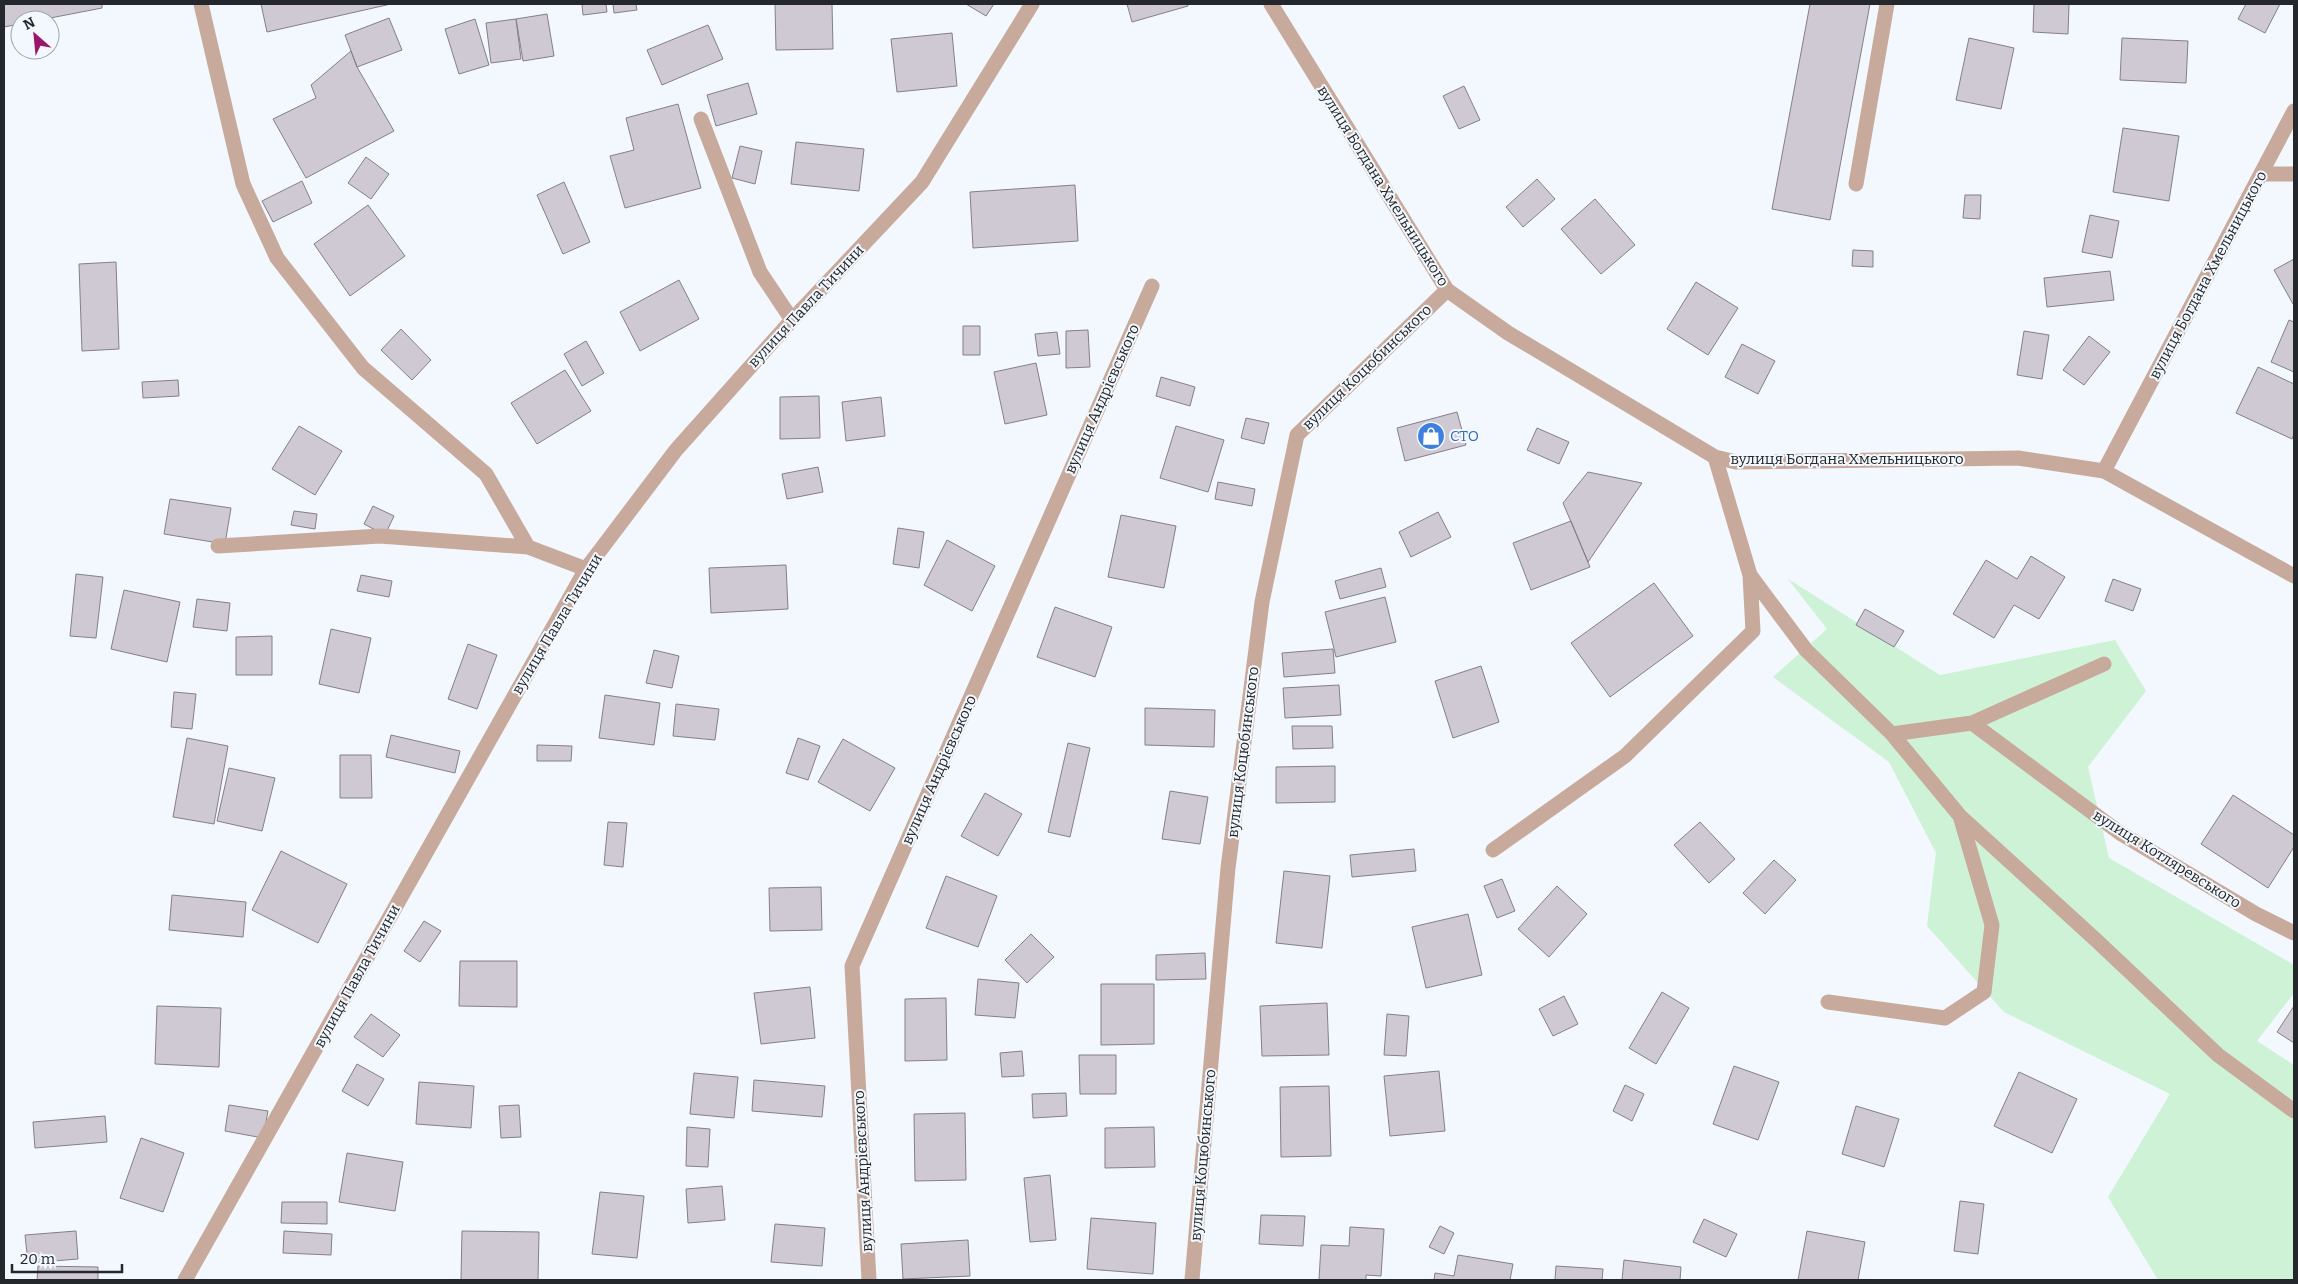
<svg xmlns="http://www.w3.org/2000/svg" width="2298" height="1284" font-family="Bitter,serif">
	<style>
		.green { fill: #cef2d5 }
		.building { fill: #cfc9d4; stroke: #847f89 }
		.lines { fill: none; stroke-linecap: round; stroke-linejoin: round }
		.minor { stroke: #c8aa9c; stroke-width: 15 }
		.labels { text-anchor: middle; dominant-baseline: central; stroke-width: 4; stroke-linejoin: round; paint-order: stroke }
		.street-label { font-size: 15px; fill: #24272b; stroke: #f2f8fd }
		.shop-label { font-size: 15px; fill: #366cbe; stroke: #f2f8fd; text-anchor: start }
	</style>
	<rect width="100%" height="100%" fill="#f2f8fd"/>
	<path class="green" d="M1788 579 1940 675 2115 640 2146 691 2088 767 2109 858 2294 965V993L2257 1041 2294 1065V1280H2158L2108 1197 2170 1094 2004 1012 1927 926 1936 853 1889 762 1773 677 1827 629Z"/>
	<path class="building" d="M4 4H102V8L40 20H20V24L4 27Z
		M261 4H391L267 32Z
		M582 4H606L607 12 583 15Z
		M613 4H636L637 10 614 13Z
		M775 4H832L833 49 776 50Z
		M966 4H994L986 16Z
		M1127 4H1188V6L1132 22Z
		M1810 4H1870L1830 220 1772 209Z
		M2034 4H2069L2068 34 2033 32Z
		M2246 4H2280L2265 33 2238 19Z
		M547 14 554 56 523 61 516 19Z
		M389 18 402 50 357 67 345 35Z
		M475 19 489 65 459 74 445 29Z
		M516 19 521 59 491 63 486 23Z
		M708 25 723 59 662 85 647 50Z
		M952 33 957 86 897 92 891 39Z
		M1969 38 2014 48 2001 109 1956 100Z
		M2122 38 2188 41 2186 83 2120 80Z
		M351 51 357 67 394 131 306 178 273 119 316 98 311 85Z
		M748 83 757 114 716 126 707 95Z
		M1464 86 1480 120 1459 129 1443 96Z
		M678 104 701 188 625 208 610 156 634 150 626 118Z
		M2123 128 2179 136 2169 201 2113 192Z
		M796 142 864 149 859 191 791 184Z
		M740 146 762 151 755 184 732 178Z
		M366 157 389 174 371 199 348 183Z
		M1537 179 1555 199 1523 227 1506 207Z
		M302 181 312 203 273 222 262 201Z
		M564 182 590 242 563 254 537 195Z
		M1075 185 1078 241 973 248 970 192Z
		M1965 195H1981L1980 219 1963 218Z
		M1595 199 1635 245 1601 274 1561 229Z
		M368 205 405 256 350 296 314 244Z
		M2090 215 2119 221 2112 258 2082 252Z
		M1853 250 1873 251V267L1852 266Z
		M2294 259V303L2293 304 2274 270Z
		M116 262 119 349 82 351 79 264Z
		M2110 271 2114 300 2047 307 2044 278Z
		M679 280 699 319 640 351 620 312Z
		M1696 282 1738 308 1708 355 1667 329Z
		M2289 320 2294 322V372L2271 362Z
		M963 326H980V355H963Z
		M401 329 431 360 412 380 381 350Z
		M1088 330 1090 367 1066 368V331Z
		M2024 331 2049 335 2042 379 2017 375Z
		M1057 332 1060 354 1038 356 1035 334Z
		M2089 336 2110 352 2084 385 2063 370Z
		M586 341 604 373 582 386 564 354Z
		M1742 344 1775 361 1758 394 1725 377Z
		M1036 363 1047 415 1005 424 994 372Z
		M2258 367 2294 384V434L2292 439 2236 413Z
		M565 370 591 411 537 444 511 403Z
		M1161 377 1195 387 1190 406 1156 396Z
		M178 380 179 396 143 398 142 382Z
		M819 396 820 438 780 439V397Z
		M881 397 885 436 846 441 842 402Z
		M1457 412 1466 445 1405 461 1397 428Z
		M1246 418 1269 423 1264 444 1241 438Z
		M299 426 342 451 315 495 272 469Z
		M1176 426 1224 440 1208 492 1160 478Z
		M1537 428 1569 442 1559 464 1527 450Z
		M818 467 823 492 787 499 782 474Z
		M1588 472 1642 483 1588 562 1563 503Z
		M1218 482 1255 489 1252 506 1215 499Z
		M170 499 231 508 225 544 164 534Z
		M373 506 394 516 385 535 364 524Z
		M294 511 317 514 315 529 291 525Z
		M1438 512 1451 537 1411 557 1399 532Z
		M1121 515 1176 526 1164 588 1108 577Z
		M1571 521 1590 567 1531 590 1513 543Z
		M898 528 924 532 919 568 893 564Z
		M947 540 995 566 972 611 924 585Z
		M2031 556 2065 577 2039 619 2014 605 1994 638 1953 614 1986 560 2017 579Z
		M786 565 788 609 711 613 709 568Z
		M1381 568 1386 587 1340 599 1335 581Z
		M76 574 103 577 96 638 70 636Z
		M361 575 392 581 389 597 357 591Z
		M2113 579 2141 589 2133 611 2105 601Z
		M1654 583 1693 636 1610 697 1571 643Z
		M124 590 180 602 167 662 111 649Z
		M1385 597 1396 642 1336 657 1325 612Z
		M197 599 230 603 227 631 193 627Z
		M1055 607 1112 627 1095 677 1037 657Z
		M1865 609 1904 631 1894 647 1856 625Z
		M331 629 371 638 359 693 319 684Z
		M272 636V675H236V637Z
		M468 644 497 655 477 709 448 699Z
		M1333 649 1335 673 1284 677 1282 653Z
		M654 650 679 656 672 688 646 683Z
		M1481 666 1499 722 1453 738 1435 681Z
		M1339 685 1341 715 1285 718 1283 688Z
		M174 692 196 694 192 729 171 727Z
		M605 695 660 703 654 745 599 738Z
		M676 704 719 709 715 740 673 736Z
		M1145 708 1215 710 1214 747 1145 745Z
		M1292 726H1332L1333 748 1293 749Z
		M391 735 460 751 455 773 386 757Z
		M187 738 228 746 214 824 173 817Z
		M798 738 820 746 808 780 786 773Z
		M843 739 895 768 870 811 818 782Z
		M1068 743 1090 748 1070 837 1048 832Z
		M537 745 572 746 571 761H537Z
		M340 755H371L372 798H340Z
		M1335 766V802L1276 803V767Z
		M229 768 275 778 262 831 217 821Z
		M1170 791 1208 797 1200 844 1162 839Z
		M985 793 1022 814 998 856 961 836Z
		M2233 795 2294 835V847L2268 888 2201 844Z
		M608 822 627 823 623 867 604 865Z
		M1700 822 1735 859 1709 883 1674 845Z
		M1414 849 1416 871 1352 877 1350 855Z
		M281 851 347 884 318 943 252 910Z
		M1774 860 1796 880 1765 914 1743 893Z
		M1284 871 1330 876 1322 948 1276 943Z
		M946 876 997 896 978 947 926 928Z
		M1502 879 1515 911 1497 918 1484 886Z
		M1557 886 1587 914 1549 957 1518 929Z
		M821 887 822 930 770 931 769 888Z
		M172 895 246 902 243 937 169 930Z
		M1468 914 1482 975 1426 988 1412 927Z
		M424 921 441 931 420 962 404 951Z
		M1031 934 1054 957 1027 983 1005 960Z
		M1205 953 1206 979 1156 980V955Z
		M460 961H517V1007L459 1006Z
		M978 979 1019 983 1015 1018 975 1015Z
		M1101 984H1154V1044L1101 1045Z
		M810 987 815 1038 761 1044 754 993Z
		M1662 992 1689 1008 1656 1064 1629 1048Z
		M1564 996 1578 1024 1553 1036 1539 1009Z
		M946 998 947 1060 905 1061V999Z
		M1327 1003 1329 1055 1262 1056 1260 1006Z
		M157 1006 221 1008 219 1067 155 1064Z
		M2294 1006V1043L2277 1032Z
		M371 1014 400 1035 383 1057 354 1037Z
		M1387 1014 1409 1016 1406 1056 1384 1055Z
		M1022 1051 1024 1076 1002 1077 1000 1053Z
		M1079 1055H1116V1094H1080Z
		M357 1064 384 1079 368 1106 342 1091Z
		M1734 1066 1779 1082 1758 1140 1713 1124Z
		M1439 1071 1445 1131 1390 1136 1384 1076Z
		M2019 1072 2077 1099 2052 1153 1994 1126Z
		M694 1073 738 1077 734 1118 690 1114Z
		M754 1080 825 1086 822 1117 752 1111Z
		M419 1082 474 1086 471 1128 416 1124Z
		M1625 1085 1644 1094 1632 1121 1613 1111Z
		M1329 1086 1331 1156 1281 1157 1280 1087Z
		M1066 1093 1067 1116 1033 1118 1032 1094Z
		M229 1105 268 1111 263 1138 225 1131Z
		M519 1105 521 1137 501 1138 499 1106Z
		M1856 1106 1899 1119 1884 1167 1842 1154Z
		M965 1113 966 1180 915 1181 914 1114Z
		M105 1116 107 1142 35 1148 33 1122Z
		M687 1127 710 1129 708 1167 686 1166Z
		M1154 1127 1155 1167 1105 1168V1128Z
		M141 1138 184 1153 163 1212 120 1198Z
		M347 1153 403 1162 395 1211 339 1202Z
		M1050 1175 1056 1240 1030 1242 1024 1178Z
		M722 1186 725 1220 688 1223 686 1189Z
		M600 1192 644 1196 637 1258 592 1254Z
		M1960 1201 1984 1204 1978 1254 1954 1251Z
		M282 1202H327V1224L281 1223Z
		M1261 1215 1305 1216 1303 1246 1259 1244Z
		M1091 1218 1156 1223 1153 1274 1087 1269Z
		M1704 1219 1737 1234 1726 1257 1693 1242Z
		M775 1224 825 1228 822 1266 771 1262Z
		M1440 1226 1454 1233 1444 1254 1429 1247Z
		M1350 1227 1384 1229 1381 1276 1366 1275V1280H1319L1321 1245 1349 1246Z
		M76 1231 78 1259 28 1263 25 1235Z
		M284 1231 332 1234 331 1255 283 1253Z
		M462 1231 539 1232 538 1280H461Z
		M1807 1231 1865 1242 1858 1280H1798Z
		M968 1240 970 1276 903 1279 901 1244Z
		M1458 1255 1513 1264 1510 1280H1434L1435 1273 1454 1276Z
		M1624 1260 1681 1267 1680 1280H1622Z
		M38 1266 98 1267V1280H37Z
		M1556 1266 1603 1269 1602 1280H1555Z"/>
	<g class="lines">
		<path class="minor" d="M201 4 243 184 277 258 363 368 486 474 528 547 586 569
			M1271 4 1447 290 1508 333 1715 457 1736 462 2018 458 2104 471 2294 576
			M701 119 760 272 792 320
			M2263 174H2294
			M1856 184 1887 4
			M2104 471 2294 111
			M218 546 380 536 528 547
			M1750 575 1806 650 1892 734 1960 816 1992 925 1984 992 1945 1018 1828 1002
			M1972 723 2120 833 2256 914 2294 933
			M1892 734 1972 723 2104 664
			M1961 817 2096 940 2218 1055 2294 1111
			M1493 850 1625 756 1753 631 1750 575 1715 457
			M185 1280 586 569 676 450 792 320 922 182 1032 4
			M869 1280 852 966 1152 286
			M1192 1280 1228 868 1262 602 1297 435 1447 290"/>
	</g>
	<defs>
		<g id="shop-disc" transform="scale(1.4375)"><circle r="9.5" fill="#3f7fe0" stroke="#f2f8fd"/><path d="M-5-2.5h2.3a2.7 3.5 0 0 1 5.4 0H5L5.5 6h-11ZM-1.5-2.5h3a1.5 2.3 0 0 0-3 0Z" fill="#fff"/></g>
	</defs>
	<g fill-rule="evenodd">
		<use href="#shop-disc" x="1431" y="436"/>
	</g>
	<g class="labels">
		<g class="street-label">
			<text transform="translate(1383 186) rotate(58)">вулиця Богдана Хмельницького</text>
			<text transform="translate(2208 275) rotate(-62)">вулиця Богдана Хмельницького</text>
			<text transform="translate(806 306) rotate(-47)">вулиця Павла Тичини</text>
			<text transform="translate(1367 367) rotate(-44)">вулиця Коцюбинського</text>
			<text transform="translate(1102 399) rotate(-66)">вулиця Андрієвського</text>
			<text x="1847" y="459">вулиця Богдана Хмельницького</text>
			<text transform="translate(557 624) rotate(-59)">вулиця Павла Тичини</text>
			<text transform="translate(1243 752) rotate(-83)">вулиця Коцюбинського</text>
			<text transform="translate(939 770) rotate(-66)">вулиця Андрієвського</text>
			<text transform="translate(2167 859) rotate(32)">вулиця Котляревського</text>
			<text transform="translate(357 976) rotate(-61)">вулиця Павла Тичини</text>
			<text transform="translate(1203 1155) rotate(-85)">вулиця Коцюбинського</text>
			<text transform="translate(863 1171) rotate(-93)">вулиця Андрієвського</text>
		</g>
		<g class="shop-label">
			<text x="1450" y="436">СТО</text>
		</g>
	</g>
	<rect width="2298" height="1284" fill="none" stroke="#24272b" stroke-width="10"/>
	<g transform="translate(35 35) rotate(333)"><circle r="24" fill="#f2f8fd" stroke="#a0a4a9"/>
	<path d="M0-4L9 19L0 12L-9 19Z" fill="#9c1667"/>
	<text y="-8" font-size="14" font-weight="bold" text-anchor="middle" fill="#24272b">N</text>
	</g>
	<path d="M12 1264v8h110v-8" fill="none" stroke="#24272b" stroke-width="2.5"/>
	<text x="20" y="1264" font-size="15" fill="#24272b" stroke="#f2f8fd" stroke-width="4" paint-order="stroke">20 m</text>
</svg>
